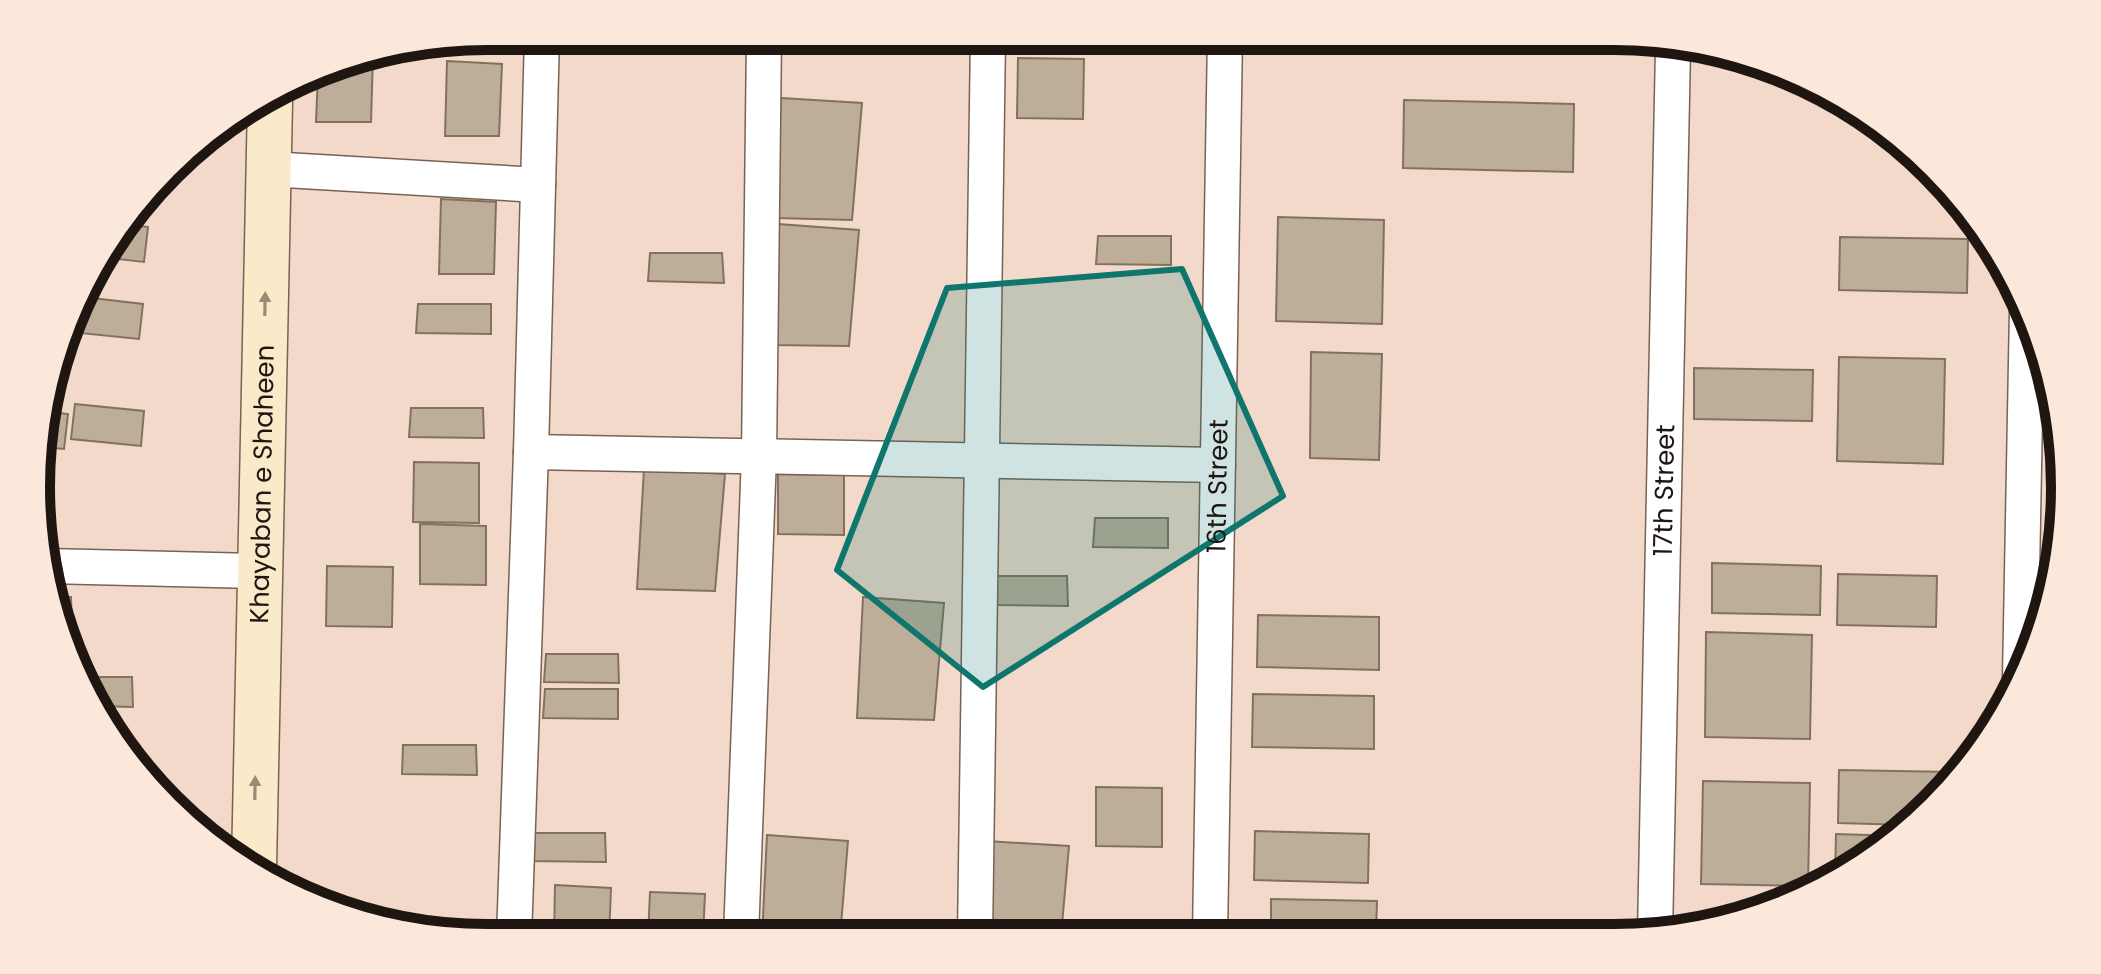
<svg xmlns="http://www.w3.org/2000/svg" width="2101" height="974" font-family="Poppins,sans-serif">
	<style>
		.building { fill: #beae99; stroke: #81725e; stroke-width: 2 }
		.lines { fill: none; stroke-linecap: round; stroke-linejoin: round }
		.minor-casing { stroke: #786254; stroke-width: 37 }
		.secondary-casing { stroke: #786254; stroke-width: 47 }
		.minor { stroke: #fff; stroke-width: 34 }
		.secondary { stroke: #fbeaca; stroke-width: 44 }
		.oneway { fill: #988b77 }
		.marked { fill: #0f766e; fill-opacity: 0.2; stroke: #0f766e; stroke-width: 6; stroke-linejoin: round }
		.labels { text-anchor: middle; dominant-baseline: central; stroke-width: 6; stroke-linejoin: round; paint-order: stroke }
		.street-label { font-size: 26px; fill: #1f1611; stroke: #fce8db }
		.rim { fill: none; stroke: #1f1611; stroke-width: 10 }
	</style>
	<rect width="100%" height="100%" fill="#f3d9ca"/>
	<path class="building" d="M373 55 371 122H316L318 74 342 60Z
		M1018 58 1084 59 1083 119 1017 118Z
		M447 61 502 64 499 136H445Z
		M781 98 862 103 852 220 775 218Z
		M1404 100 1574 104 1573 172 1403 168Z
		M441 199 496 202 494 274H439Z
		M1278 217 1384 220 1382 324 1276 321Z
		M127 224 148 227 144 262 100 257Z
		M778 224 859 230 849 346 771 345Z
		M1098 236H1171V265L1096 264Z
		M1840 237 1968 239 1967 293 1839 290Z
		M650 253H722L724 283 648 281Z
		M83 297 143 304 139 339 70 332Z
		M418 304H491V334L416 333Z
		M1311 352 1382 354 1379 460 1310 458Z
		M1839 357 1945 359 1943 464 1837 461Z
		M1694 368 1813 370 1812 421 1694 419Z
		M75 404 144 411 141 446 71 439Z
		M411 408H483L484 438 409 437Z
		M44 411 68 414 64 449 43 447Z
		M414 462 479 463V523L413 522Z
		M644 469 725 474 715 591 637 589Z
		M778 474 844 475V535L778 534Z
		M1095 518H1168V548L1093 547Z
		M420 524 486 526V585L420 584Z
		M1712 563 1821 566 1820 615 1712 613Z
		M327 566 393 567 392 627 326 626Z
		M1838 574 1937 576 1936 627 1837 625Z
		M994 576H1067L1068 606 993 605Z
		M57 597H71L72 627H67Z
		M863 597 944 603 934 720 857 718Z
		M1258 615 1379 617V670L1257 667Z
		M1706 632 1812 635 1810 739 1705 737Z
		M546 654H618L619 683 544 682Z
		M84 677H132L133 707 94 706Z
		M545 689H618V719L543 718Z
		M1253 694 1374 696V749L1252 747Z
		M403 745H476L477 775 402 774Z
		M1839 770 1953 772V780L1909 825 1838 823Z
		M1703 781 1810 783 1808 886 1701 884Z
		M1096 787 1162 788V847L1096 846Z
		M1255 831 1369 834 1368 883 1254 880Z
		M533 833H605L606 862 531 861Z
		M1836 834 1898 836 1889 845 1835 876Z
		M767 835 848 841 840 937H762Z
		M987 841 1069 846 1061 936H983Z
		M555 885 611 888 609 938H554Z
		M650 892 705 894 703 937H648Z
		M1271 899 1377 901 1376 935H1271Z"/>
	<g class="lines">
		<g class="minor-casing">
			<g id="minor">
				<path d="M268 169 538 185"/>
				<path d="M531 452 1218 465"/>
				<path d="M47 566 259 571"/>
				<path d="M2020 678 2027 309"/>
				<path id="s1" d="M1655 934 1673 48"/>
				<path d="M975 936 988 36"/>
				<path id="s2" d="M1210 936 1225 36"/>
				<path d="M741 937 759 456 764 36"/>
				<path d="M514 938 531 452 542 36"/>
			</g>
		</g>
		<g class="secondary-casing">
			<g id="secondary">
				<path id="s3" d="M254 866 270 102"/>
			</g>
		</g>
		<use href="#minor" class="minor"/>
		<use href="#secondary" class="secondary"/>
	</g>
	<defs><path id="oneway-solid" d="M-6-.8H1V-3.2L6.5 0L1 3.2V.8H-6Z" transform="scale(2)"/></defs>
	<g class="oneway">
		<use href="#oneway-solid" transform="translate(265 304) rotate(-89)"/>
		<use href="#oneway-solid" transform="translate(255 788) rotate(-89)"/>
	</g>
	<path class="marked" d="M1182 269 1283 496 983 687 837 570 947 288Z"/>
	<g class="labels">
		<g class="street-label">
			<text stroke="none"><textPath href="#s3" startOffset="382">Khayaban e Shaheen</textPath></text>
			<text stroke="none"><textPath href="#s2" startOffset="450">16th Street</textPath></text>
			<text stroke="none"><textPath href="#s1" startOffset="444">17th Street</textPath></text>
		</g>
	</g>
	<path d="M0 0H2101V974H0ZM487 50H1614A437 437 0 0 1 2051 487V487A437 437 0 0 1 1614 924H487A437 437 0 0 1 50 487V487A437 437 0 0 1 487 50Z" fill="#fce8db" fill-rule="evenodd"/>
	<path class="rim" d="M487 50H1614A437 437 0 0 1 2051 487V487A437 437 0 0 1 1614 924H487A437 437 0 0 1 50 487V487A437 437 0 0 1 487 50Z"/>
</svg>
